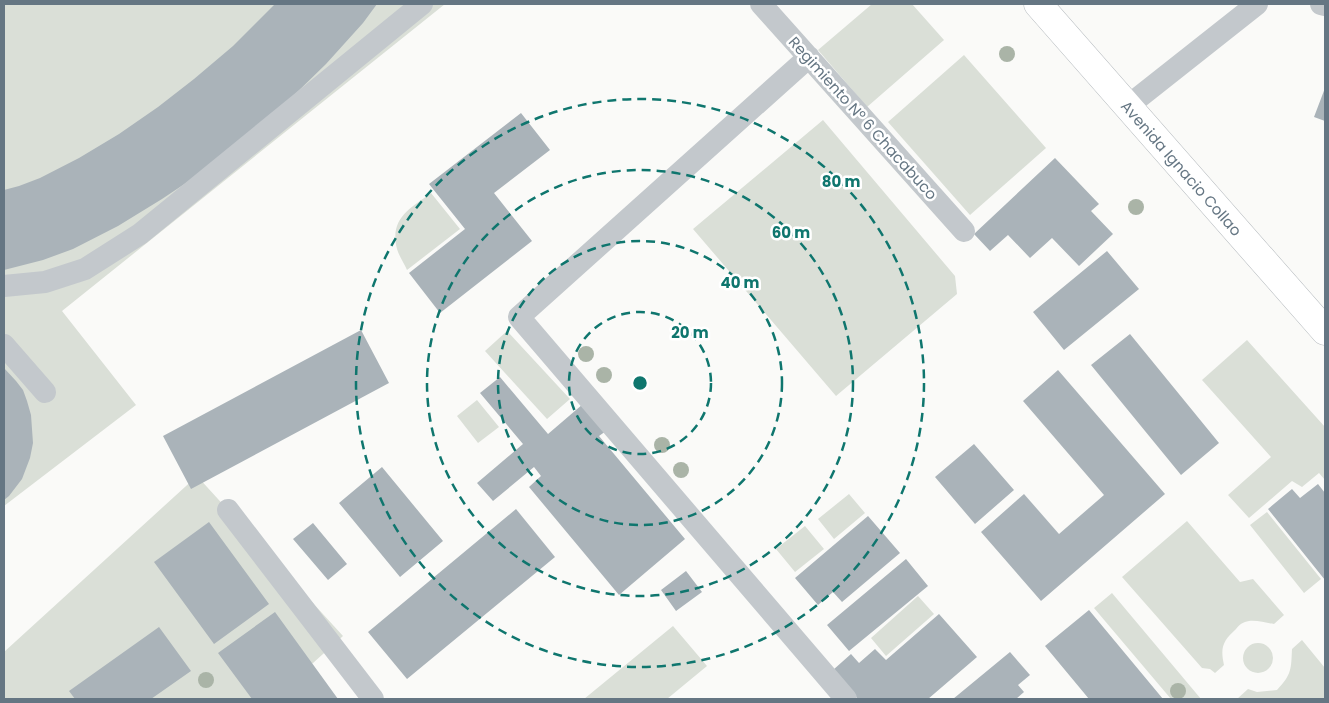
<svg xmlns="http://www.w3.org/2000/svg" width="1329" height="703" font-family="Poppins,sans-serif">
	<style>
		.green { fill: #dadfd7 }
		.building { fill: #aab3b9 }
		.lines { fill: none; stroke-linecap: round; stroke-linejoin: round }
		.major-casing { stroke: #b5babe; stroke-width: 29 }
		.minor { stroke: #c3c8cc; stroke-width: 22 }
		.major { stroke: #fff; stroke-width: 28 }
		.tree { fill: #aab4a7 }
		.ring { fill: none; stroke: #0f766e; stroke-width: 2.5; stroke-dasharray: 9 6 }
		.labels { text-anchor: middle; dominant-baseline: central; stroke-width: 5; stroke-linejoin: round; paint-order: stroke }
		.street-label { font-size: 15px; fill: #657683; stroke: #fff }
		.centre { fill: #0f766e; stroke: #fff; stroke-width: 2.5 }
		.ring-label { font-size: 15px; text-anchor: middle; font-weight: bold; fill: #0f766e; stroke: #fff; stroke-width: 5; stroke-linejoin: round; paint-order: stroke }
	</style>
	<rect width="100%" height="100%" fill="#fafaf8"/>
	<path class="green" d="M4 4H445L62 311 136 405 4 506Z
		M872 4H912L944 40 867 107 818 50Z
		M964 55 1046 148 970 215 888 122Z
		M823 120 955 276 957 294 836 396 693 229Z
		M431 193 460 229 407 270C404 263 399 256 397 249 389 218 411 208 431 193Z
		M507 331 570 399 547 419 485 351Z
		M1247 340 1325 427V480L1319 473 1302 487 1292 481 1249 518 1228 495 1271 457 1202 380Z
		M477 400 499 427 478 443 457 416Z
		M197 476 343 636 273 699H4V652Z
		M849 494 865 513 834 539 818 519Z
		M1267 512 1321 579 1304 593 1250 525Z
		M1187 521 1240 582 1253 579 1284 615 1274 624C1266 623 1257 620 1249 621 1243 622 1240 624 1236 629 1223 641 1220 647 1224 665L1215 673 1210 669 1202 668 1122 577Z
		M805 526 824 549 795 572 776 549Z
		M1112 593 1201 699H1171L1094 608Z
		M918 596 934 614 886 656 871 638Z
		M673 626 707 666 667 699H584Z
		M1302 640 1325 668V699H1237L1248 689 1257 692 1277 690C1292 674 1291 669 1292 649Z
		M1243 658a15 15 0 1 1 30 0a15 15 0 1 1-30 0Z"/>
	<path class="building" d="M275 4H377L363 23 326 64 286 103 204 171 162 199 118 226 73 249 43 260 4 270V190L19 186 40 178 79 158 119 134 158 107 194 79 233 46Z
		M1325 88V121L1314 117Z
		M521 113 550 150 494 193 532 241 440 313 409 273 465 229 429 184Z
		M1055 158 1099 204 1091 211 1113 234 1079 266 1052 238 1030 258 1008 235 990 251 974 234Z
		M1107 251 1139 289 1064 350 1033 312Z
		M361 330 389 383 191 489 163 436Z
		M1130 334 1219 443 1181 475 1091 365Z
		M4 368 16 381 23 390 27 401 31 415 33 443 30 458 22 479 9 496 4 500Z
		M1058 370 1165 494 1041 601 981 532 1024 494 1059 534 1104 495 1023 401Z
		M500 377 548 434 583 404 606 431 599 436 685 539 619 595 529 487 541 476 534 467 493 501 477 483 523 444 480 393Z
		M974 444 1014 490 975 524 935 477Z
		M382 467 443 541 400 577 339 503Z
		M1318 484 1325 493V580L1268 509 1292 489 1300 498Z
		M516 509 555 557 407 679 368 632Z
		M868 516 900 553 842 602 833 592 818 605 795 578Z
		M209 522 269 604 214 644 154 562Z
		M313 523 347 564 328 580 293 539Z
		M906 559 928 586 849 651 827 625Z
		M686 571 702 592 676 611 661 590Z
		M1089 610 1163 699H1089L1045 646Z
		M275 612 338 699H252L218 653Z
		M939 614 977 657 928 699H858L833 670 851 654 859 663 875 649 886 660Z
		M159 627 191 671 151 699H75L69 691Z
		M1010 652 1030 675 1018 685 1024 692 1016 699H953Z"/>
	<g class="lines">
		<g class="major-casing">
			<g id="major">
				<path id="s1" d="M1038 4 1325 331"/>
			</g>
		</g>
		<path class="minor" d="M761 4 964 231
			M1321 4 1325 5
			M809 57 519 317 846 699
			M1128 106 1257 4
			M4 286 45 282 85 269 140 234 422 4
			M4 345 45 392
			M228 510 373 699"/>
		<use href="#major" class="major"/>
	</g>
	<g class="tree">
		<circle cx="1007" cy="54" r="8"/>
		<circle cx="1136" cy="207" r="8"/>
		<circle cx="586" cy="354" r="8"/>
		<circle cx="604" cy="375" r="8"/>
		<circle cx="662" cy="445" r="8"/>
		<circle cx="681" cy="470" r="8"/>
		<circle cx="206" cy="680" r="8"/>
		<circle cx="1178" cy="691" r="8"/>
	</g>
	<g class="ring">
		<circle cx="640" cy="383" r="71"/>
		<circle cx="640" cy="383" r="142"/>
		<circle cx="640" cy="383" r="213"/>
		<circle cx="640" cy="383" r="284"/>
	</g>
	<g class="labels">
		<g class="street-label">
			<text transform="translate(863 118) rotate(48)">Regimiento Nº 6 Chacabuco</text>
			<text stroke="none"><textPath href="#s1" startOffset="218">Avenida Ignacio Collao</textPath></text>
		</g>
	</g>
	<circle cx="640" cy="383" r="8" class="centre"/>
	<g class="ring-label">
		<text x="841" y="187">80 m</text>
		<text x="791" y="238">60 m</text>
		<text x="740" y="288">40 m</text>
		<text x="690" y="338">20 m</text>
	</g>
	<rect width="1329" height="703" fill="none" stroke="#657683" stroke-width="10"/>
</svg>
